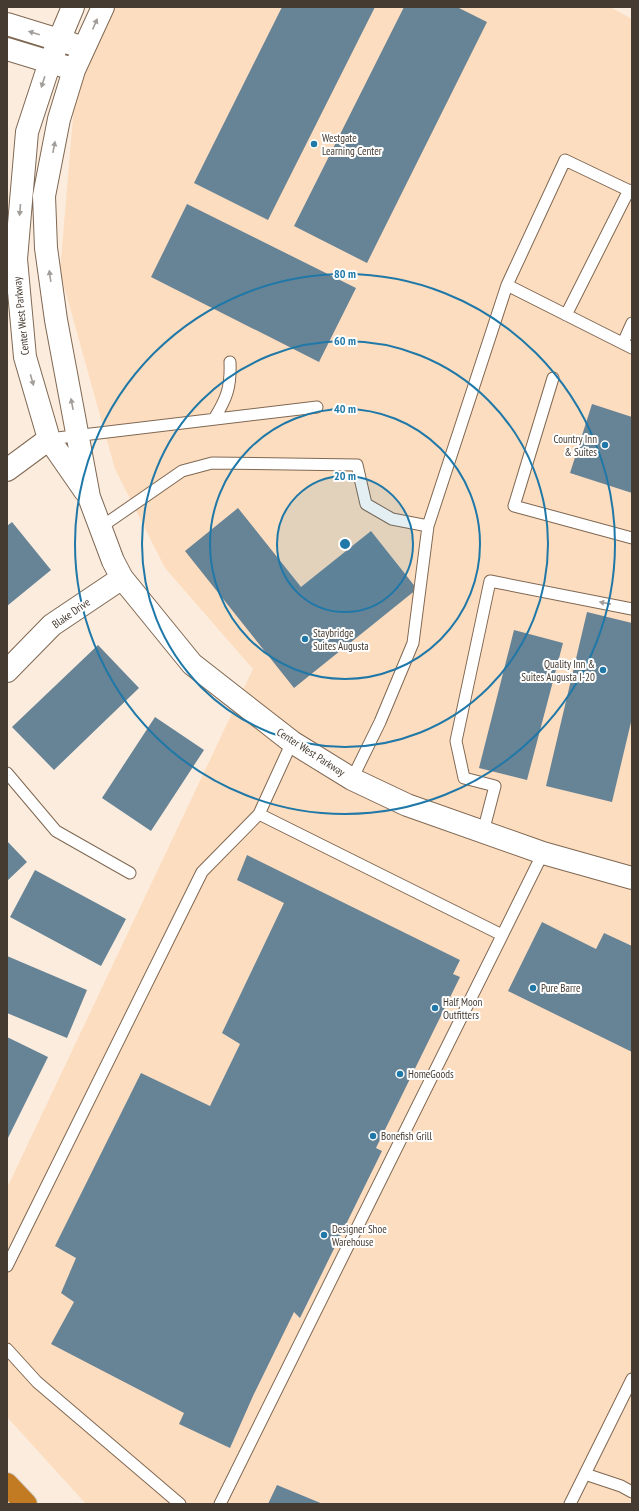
<svg xmlns="http://www.w3.org/2000/svg" width="639" height="1511" font-family="'PT Sans Narrow',sans-serif">
	<style>
		.built { fill: #fdddbf }
		.building { fill: #678396 }
		.lines { fill: none; stroke-linecap: round; stroke-linejoin: round }
		.service-casing { stroke: #7f6853; stroke-width: 13 }
		.minor-casing { stroke: #7f6853; stroke-width: 24 }
		.motorway-casing { stroke: #d6d4d2; stroke-width: 24 }
		.service { stroke: #fff; stroke-width: 11 }
		.minor { stroke: #fff; stroke-width: 22 }
		.motorway { stroke: #c27a23; stroke-width: 22 }
		.oneway { fill: #a29d98 }
		.ring { fill: none; stroke: #1f78a7; stroke-width: 2 }
		.poi-dot { fill: #1f78a7; stroke: #fff; stroke-width: 1.5 }
		.labels { text-anchor: middle; dominant-baseline: central; stroke-width: 4; stroke-linejoin: round; paint-order: stroke }
		.poi-label { font-size: 11px; fill: #453b31; stroke: #fff; text-anchor: start }
		.street-label { font-size: 11px; fill: #453b31; stroke: #fff }
		.centre { fill: #1f78a7; stroke: #fff; stroke-width: 2 }
		.ring-label { font-size: 12px; text-anchor: middle; font-weight: bold; fill: #1f78a7; stroke: #fff; stroke-width: 4; stroke-linejoin: round; paint-order: stroke }
	</style>
	<rect width="100%" height="100%" fill="#fbecdd"/>
	<path class="built" d="M114 7H610L632 19V1504H86L7 1417V1188L253 669 165 568 115 469 60 272 75 93Z"/>
	<path class="building" d="M282 7H375L268 220 194 183Z
		M404 7H457L487 22 367 263 294 226Z
		M187 204 356 288 319 362 151 277Z
		M592 404 632 417V493L570 473Z
		M238 508 301 587 371 531 417 589 294 688 185 551Z
		M12 522 51 570 7 606V526Z
		M587 612 632 623V718L612 802 546 786Z
		M514 630 563 643 527 780 479 768Z
		M98 645 139 688 54 770 12 727Z
		M155 717 204 750 151 831 102 798Z
		M7 841 27 862 7 881Z
		M247 855 460 960 453 974 460 977 376 1148 382 1151 300 1318 294 1312 253 1396 230 1448 179 1424 184 1413 51 1344 74 1302 61 1293 76 1258 55 1246 141 1073 210 1106 240 1044 222 1033 284 903 237 880Z
		M35 870 126 919 101 966 10 917Z
		M542 922 596 949 604 933 632 946V1052L508 991Z
		M7 956 87 990 67 1038 7 1013Z
		M7 1037 48 1057 7 1140Z
		M277 1485 323 1504H268Z"/>
	<g class="lines">
		<g class="service-casing">
			<path id="service" d="M507 285 632 348
				M566 315 629 190
				M623 343 632 323
				M553 378 514 506 632 538
				M214 419C227 398 231 387 230 362
				M49 439 317 407
				M428 526 507 285 565 160 632 192
				M101 527 182 471 212 463 357 465 366 504 392 519 428 526 413 643 380 722 352 779
				M7 773 56 831 130 873
				M259 814 502 935
				M483 832 495 786 464 778 456 741 490 581 632 609
				M7 1266 202 872 259 814 292 742
				M7 1349 37 1382 180 1504
				M585 1474 621 1486 632 1492
				M220 1504 543 853
				M570 1504 632 1379"/>
		</g>
		<g class="minor-casing">
			<path id="minor" d="M73 7 50 62 27 132 16 259 25 357 49 439 85 491
				M103 7 74 70 59 119 44 196 46 248 56 320 89 497 113 561 122 578 192 664 292 742 352 779 407 805 543 853 632 878
				M7 24 72 44
				M7 49 63 66
				M7 470 49 439
				M7 671 52 625 122 578"/>
		</g>
		<g class="motorway-casing">
			<path id="motorway" d="M7 1484 26 1504"/>
		</g>
		<use href="#service" class="service"/>
		<use href="#minor" class="minor"/>
		<use href="#motorway" class="motorway"/>
	</g>
	<defs><path id="oneway-solid" d="M-6-.8H1V-3.2L6.5 0L1 3.2V.8H-6Z"/></defs>
	<g class="oneway">
		<use href="#oneway-solid" transform="translate(95 24) rotate(-66)"/>
		<use href="#oneway-solid" transform="translate(34 33) rotate(-163)"/>
		<use href="#oneway-solid" transform="translate(43 82) rotate(108)"/>
		<use href="#oneway-solid" transform="translate(54 147) rotate(-79)"/>
		<use href="#oneway-solid" transform="translate(20 210) rotate(95)"/>
		<use href="#oneway-solid" transform="translate(50 276) rotate(-98)"/>
		<use href="#oneway-solid" transform="translate(32 380) rotate(74)"/>
		<use href="#oneway-solid" transform="translate(72 404) rotate(-101)"/>
		<use href="#oneway-solid" transform="translate(605 603) rotate(-169)"/>
	</g>
	<circle cx="345" cy="544" r="68" fill="#1f78a7" fill-opacity=".12"/>
	<g class="ring">
		<circle cx="345" cy="544" r="68"/>
		<circle cx="345" cy="544" r="135"/>
		<circle cx="345" cy="544" r="203"/>
		<circle cx="345" cy="544" r="270"/>
	</g>
	<g class="poi-dot">
		<circle cx="314" cy="144" r="4"/>
		<circle cx="605" cy="445" r="4"/>
		<circle cx="305" cy="639" r="4"/>
		<circle cx="603" cy="670" r="4"/>
		<circle cx="533" cy="988" r="4"/>
		<circle cx="435" cy="1008" r="4"/>
		<circle cx="400" cy="1074" r="4"/>
		<circle cx="373" cy="1136" r="4"/>
		<circle cx="324" cy="1235" r="4"/>
	</g>
	<g class="labels">
		<g class="poi-label">
			<text x="322" y="138">Westgate<tspan x="322" dy="13">Learning Center</tspan></text>
			<text x="597" y="439" text-anchor="end">Country Inn<tspan x="597" dy="13">&amp; Suites</tspan></text>
			<text x="313" y="633">Staybridge<tspan x="313" dy="13">Suites Augusta</tspan></text>
			<text x="595" y="664" text-anchor="end">Quality Inn &amp;<tspan x="595" dy="13">Suites Augusta I-20</tspan></text>
			<text x="541" y="988">Pure Barre</text>
			<text x="443" y="1002">Half Moon<tspan x="443" dy="13">Outfitters</tspan></text>
			<text x="408" y="1074">HomeGoods</text>
			<text x="381" y="1136">Bonefish Grill</text>
			<text x="332" y="1229">Designer Shoe<tspan x="332" dy="13">Warehouse</tspan></text>
		</g>
		<g class="street-label">
			<text transform="translate(21 316) rotate(-96)">Center West Parkway</text>
			<text transform="translate(71 613) rotate(-35)">Blake Drive</text>
			<text transform="translate(311 752) rotate(33)">Center West Parkway</text>
		</g>
	</g>
	<circle cx="345" cy="544" r="6" class="centre"/>
	<g class="ring-label">
		<text x="345" y="278">80 m</text>
		<text x="345" y="345">60 m</text>
		<text x="345" y="413">40 m</text>
		<text x="345" y="480">20 m</text>
	</g>
	<rect width="639" height="1511" fill="none" stroke="#453b31" stroke-width="16"/>
</svg>
